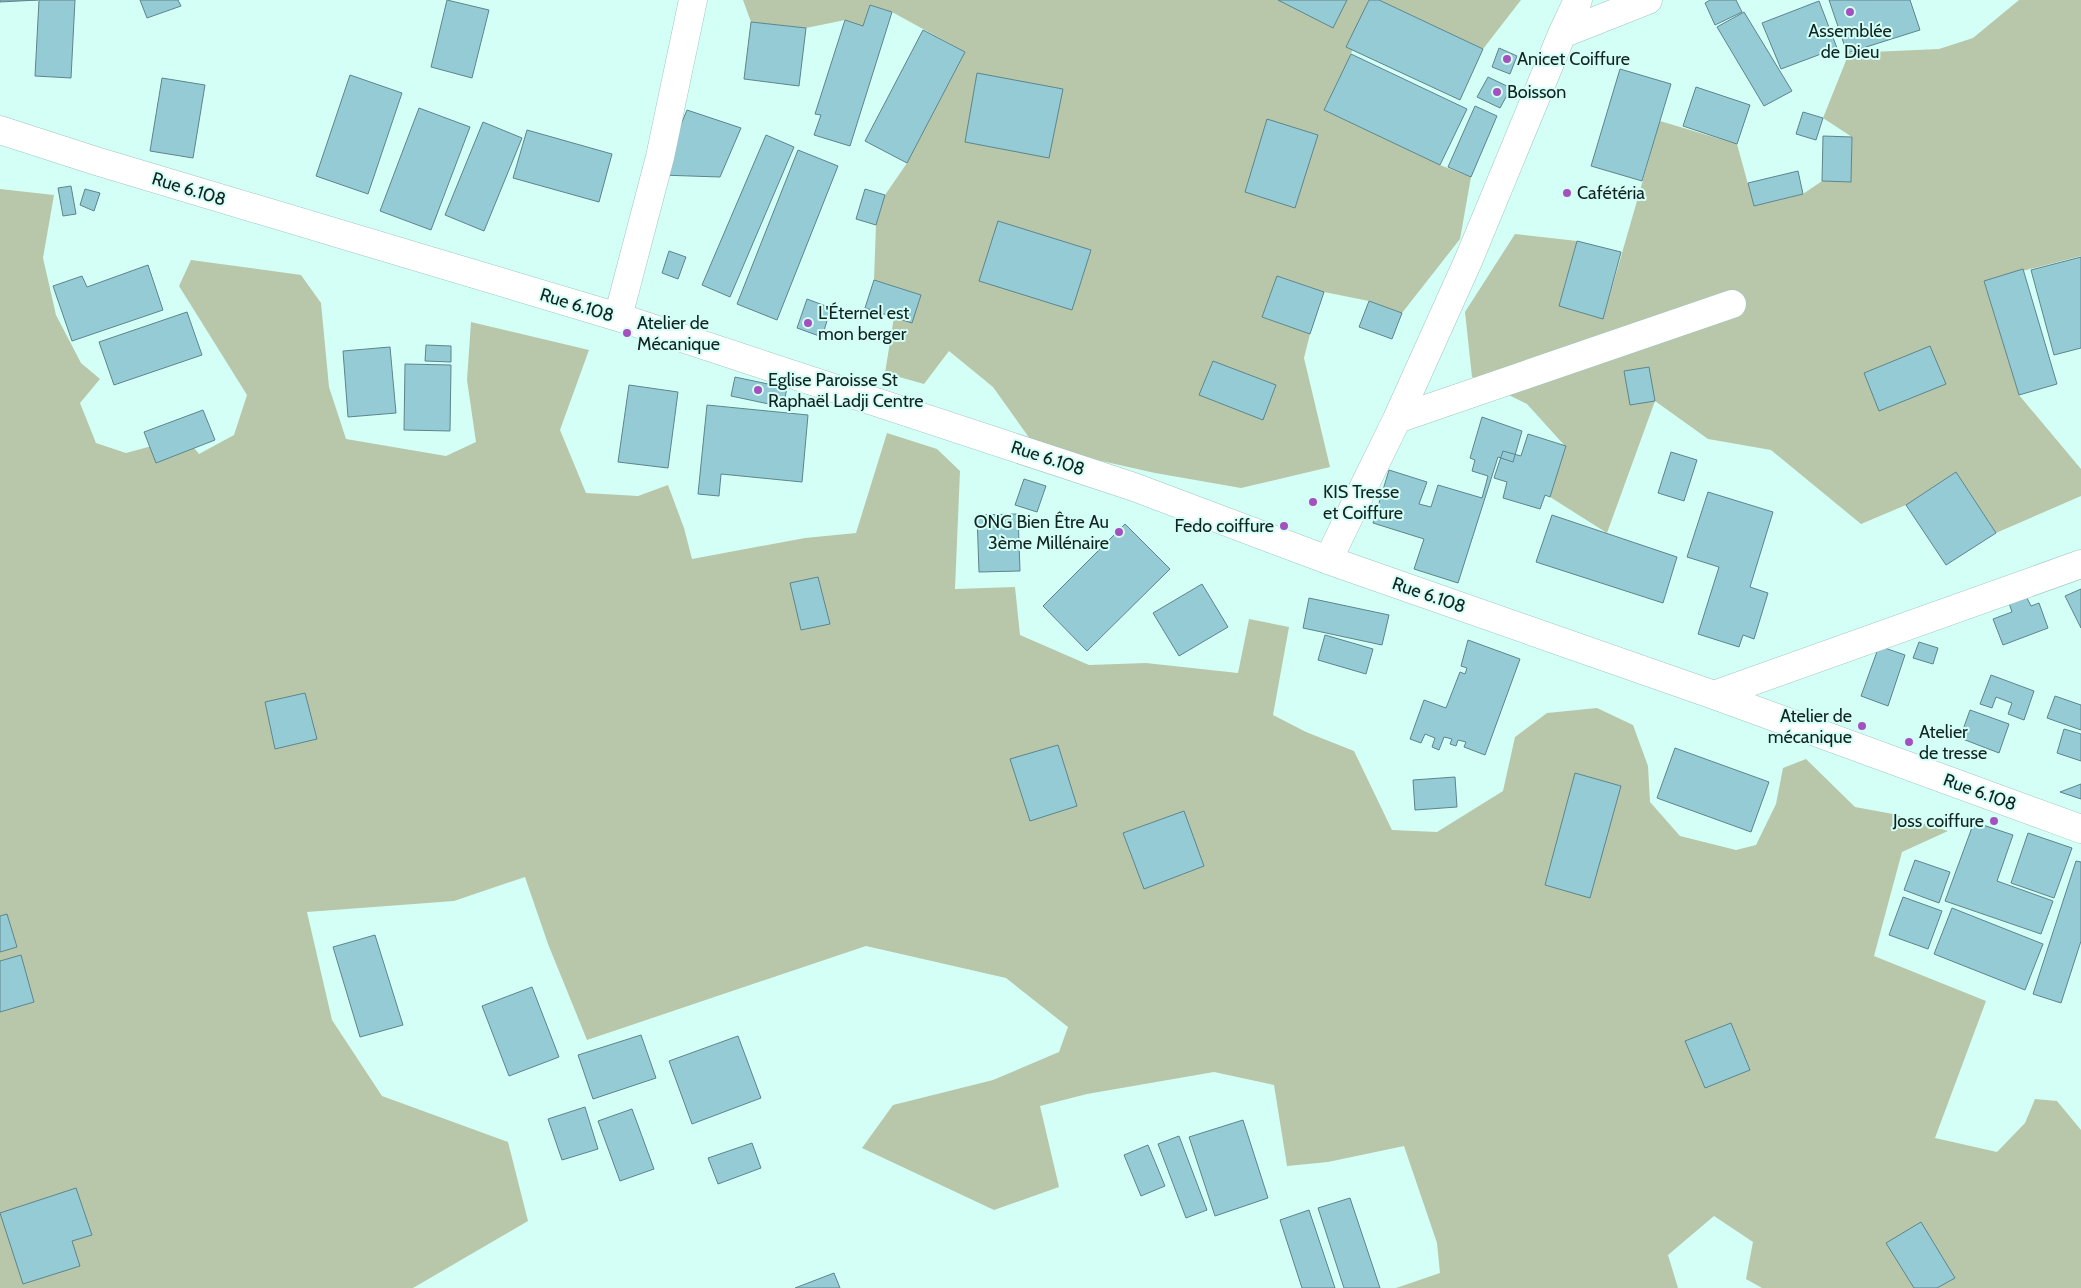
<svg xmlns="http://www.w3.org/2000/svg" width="2081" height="1288" font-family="Cabin,sans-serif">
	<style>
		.green { fill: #b8c7a9 }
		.building { fill: #94cbd4; stroke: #5d858c }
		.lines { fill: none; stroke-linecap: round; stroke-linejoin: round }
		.street-casing { stroke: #9cc6be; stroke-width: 29 }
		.street { stroke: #fff; stroke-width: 28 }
		.poi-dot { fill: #a451bf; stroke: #d4fff7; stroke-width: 2 }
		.labels { text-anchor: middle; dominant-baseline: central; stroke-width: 4; stroke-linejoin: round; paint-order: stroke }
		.poi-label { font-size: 18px; fill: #122320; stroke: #d4fff7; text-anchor: start }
		.street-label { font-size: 18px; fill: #122320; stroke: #d4fff7 }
	</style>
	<rect width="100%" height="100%" fill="#d4fff7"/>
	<path class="green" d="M743 0H1369L1351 54 1324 110 1440 165 1471 177 1460 239 1402 313 1369 301 1324 292 1277 276 1262 317 1310 334 1304 358 1330 467 1241 488 1155 473 1035 446 993 387 949 351 924 384 885 373 894 317 912 322 921 295 874 280 876 225 885 195 907 163 965 52 892 12 870 5 863 26 845 20 806 28 751 22Z
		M1379 0H1521L1483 49Z
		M2019 0H2081V256L1984 281 2019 395 2081 469V496L1996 533 1956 472 1906 505 1861 524 1771 450 1708 439 1655 401 1607 533 1550 497 1565 446 1527 404 1472 377 1465 312 1515 234 1577 241 1559 306 1603 319 1660 121 1737 144 1754 206 1803 194 1822 181 1851 182 1852 137 1823 118 1849 53 1939 49 1973 38Z
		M0 189 54 195 43 258 56 315 81 363 100 379 80 403 96 443 126 453 185 437 199 454 234 435 247 395 179 286 191 260 301 275 321 303 329 387 346 439 446 456 476 442 467 380 471 322 589 350 560 430 586 493 638 496 668 485 684 528 692 559 805 538 856 533 887 433 937 449 960 471 955 589 1015 587 1020 635 1089 665 1146 663 1238 673 1249 619 1289 627 1273 715 1306 732 1354 751 1392 830 1437 832 1503 791 1515 737 1547 713 1597 708 1633 725 1648 766 1650 802 1680 836 1736 850 1756 845 1776 804 1783 768 1806 759 1855 807 1893 814 1948 831 1902 852 1874 956 1986 1001 1935 1138 1997 1152 2025 1123 2035 1099 2057 1101 2081 1130V1288H1762L1746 1279 1753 1242 1714 1216 1668 1255 1678 1288H1396L1440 1273 1437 1243 1404 1146 1328 1162 1287 1166 1274 1085 1214 1072 1087 1094 1040 1106 1059 1187 994 1210 862 1148 893 1105 993 1080 1059 1052 1068 1027 1006 978 866 946 587 1040 548 944 525 877 454 901 307 912 332 1020 382 1096 508 1142 528 1221 413 1288H0Z"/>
	<path class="building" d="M0 0H38L0 2Z
		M39 0H75L71 78 35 76Z
		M140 0H178L181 6 147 18Z
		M447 0 489 10 472 78 431 67Z
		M1278 0H1347L1333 28Z
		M1369 0H1379L1483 49 1460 100 1346 47Z
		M1710 0H1736L1742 12 1715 25 1705 3Z
		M1829 0H1910L1920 30 1847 53Z
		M1819 1 1837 48 1781 69 1762 23Z
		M870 5 892 12 850 146 814 135 821 115 815 114 845 20 863 26Z
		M1744 12 1792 91 1764 106 1717 27Z
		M751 22 806 28 799 86 744 79Z
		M923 30 965 52 907 163 865 141Z
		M1499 48 1517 56 1510 74 1492 67Z
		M1351 54 1467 109 1440 165 1324 110Z
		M1620 69 1671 84 1642 181 1591 166Z
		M977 73 1063 89 1049 158 965 142Z
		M350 75 402 93 368 194 316 176Z
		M1488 77 1511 88 1500 108 1477 97Z
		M162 78 205 85 193 158 150 151Z
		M1696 87 1750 105 1737 144 1683 126Z
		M1475 106 1497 116 1471 177 1448 167Z
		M419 108 470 127 431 230 380 211Z
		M687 110 741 128 720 177 660 175Z
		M1803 112 1823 118 1816 140 1796 134Z
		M1267 119 1318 135 1295 208 1245 192Z
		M483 122 522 138 484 231 445 215Z
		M527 130 612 154 599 202 513 178Z
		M766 135 794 147 730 297 702 285Z
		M1823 136 1852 137 1851 182 1822 181Z
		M798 150 838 166 777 320 737 304Z
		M1798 171 1803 194 1754 206 1748 183Z
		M71 186 76 214 63 216 58 188Z
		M85 189 100 193 94 211 80 205Z
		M865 189 885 195 876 225 856 219Z
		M998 221 1091 250 1072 310 979 281Z
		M1577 241 1621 252 1603 319 1559 306Z
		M669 251 686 257 678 279 662 273Z
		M2081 257V348L2054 355 2031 270Z
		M148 265 163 310 72 341 53 286 82 276 87 287Z
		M2023 269 2057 384 2019 395 1984 281Z
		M1277 276 1324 292 1310 334 1262 317Z
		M874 280 921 295 912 323 865 308Z
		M807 299 831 308 822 337 797 328Z
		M1369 301 1402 313 1392 339 1359 327Z
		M187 312 202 355 114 385 99 342Z
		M426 345 451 346V362L425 361Z
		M1930 346 1946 384 1879 411 1864 373Z
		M390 347 396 413 348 417 343 351Z
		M1213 361 1276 385 1263 420 1199 395Z
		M405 364 451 365 450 431 404 430Z
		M1649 367 1655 401 1630 405 1624 371Z
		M735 377 787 388 783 407 731 396Z
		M629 385 678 392 668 468 618 462Z
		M707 405 808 415 802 482 721 474 719 496 698 494Z
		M203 410 215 440 156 463 144 432Z
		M1482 417 1522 431 1513 462 1498 457 1458 583 1414 569 1424 539 1373 523 1389 470 1427 482 1419 504 1431 507 1438 485 1482 498 1488 476 1472 471 1475 460 1470 458Z
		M1528 434 1566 446 1550 497 1545 495 1540 509 1503 498 1507 482 1494 478 1503 451 1521 456Z
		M1671 452 1697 460 1684 501 1658 493Z
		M1956 472 1996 533 1946 565 1906 505Z
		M1024 479 1046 486 1037 512 1015 505Z
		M1708 492 1773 512 1750 587 1768 593 1754 639 1743 635 1739 647 1698 634 1719 567 1687 557Z
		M1018 514 1020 571 979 572 977 515Z
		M1552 515 1677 557 1663 603 1536 562Z
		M1125 524 1170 569 1087 651 1043 606Z
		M818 577 830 624 801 630 790 583Z
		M1202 584 1228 627 1179 656 1153 613Z
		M2081 589V628L2065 596Z
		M2025 594 2031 606 2039 603 2048 628 2003 645 1993 619 2012 612 2008 600Z
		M1309 598 1389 615 1382 645 1303 628Z
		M1325 635 1373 649 1366 674 1318 660Z
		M1468 640 1520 659 1485 755 1464 747 1466 742 1458 740 1456 746 1450 744 1452 739 1444 737 1439 750 1432 747 1435 738 1425 734 1421 743 1410 739 1424 700 1446 708 1460 672 1465 674 1467 668 1461 666Z
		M1919 642 1938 648 1933 664 1913 658Z
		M1879 646 1905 655 1888 706 1861 696Z
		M1991 675 2034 691 2024 720 2008 714 2012 703 1996 697 1992 708 1980 704Z
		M305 693 317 739 275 749 265 702Z
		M2055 696 2081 705V730L2047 718Z
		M1970 710 2009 724 1999 753 1960 738Z
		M2064 729 2081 734V761L2057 753Z
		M1058 745 1077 806 1030 821 1010 759Z
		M1675 748 1769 782 1751 832 1657 798Z
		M1575 773 1621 786 1590 898 1545 885Z
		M1455 777 1457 807 1415 810 1413 780Z
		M2081 784V799L2060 792Z
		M1184 811 1204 866 1144 889 1123 833Z
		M1974 822 2013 835 1997 881 2053 901 2041 934 1945 901Z
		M2028 833 2072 848 2054 898 2011 883Z
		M1915 860 1950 872 1939 903 1904 890Z
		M2076 861 2081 862V941L2061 1003 2033 994Z
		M1903 897 1942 911 1928 949 1889 935Z
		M1952 908 2043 944 2025 990 1934 954Z
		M7 914 17 947 0 952V916Z
		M375 935 403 1025 360 1037 333 947Z
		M21 955 34 1002 0 1012V961Z
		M532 987 559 1057 509 1076 482 1006Z
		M1731 1023 1750 1070 1705 1088 1685 1041Z
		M641 1035 656 1078 593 1099 578 1055Z
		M738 1036 761 1098 692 1124 669 1061Z
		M585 1107 598 1149 562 1160 548 1119Z
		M632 1109 654 1169 620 1181 598 1121Z
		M1243 1120 1268 1198 1215 1216 1189 1137Z
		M1179 1136 1207 1210 1186 1218 1158 1144Z
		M752 1143 761 1168 718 1184 708 1158Z
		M1148 1145 1165 1186 1141 1196 1124 1155Z
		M76 1188 92 1235 72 1241 80 1266 23 1284 0 1213Z
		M1350 1198 1380 1288H1344L1318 1208Z
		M1309 1210 1335 1288H1302L1280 1220Z
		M1921 1222 1955 1278 1937 1288H1914L1886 1243Z
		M834 1273 840 1288H795Z"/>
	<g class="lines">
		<g class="street-casing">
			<path id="street" d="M1562 34 1648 0
				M0 130 96 161 618 317 1134 487 1328 560 1714 695 2081 829
				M618 317 660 157 693 0
				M1397 419 1732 304
				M1328 560 1397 419 1469 259 1562 34 1578 0
				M1714 695 2081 564"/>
		</g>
		<use href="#street" class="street"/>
	</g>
	<g class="poi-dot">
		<circle cx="1850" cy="12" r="5"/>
		<circle cx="1507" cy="59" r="5"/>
		<circle cx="1497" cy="92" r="5"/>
		<circle cx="1567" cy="193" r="5"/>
		<circle cx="808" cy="323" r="5"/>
		<circle cx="627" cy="333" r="5"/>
		<circle cx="758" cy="390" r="5"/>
		<circle cx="1313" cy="502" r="5"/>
		<circle cx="1284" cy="526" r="5"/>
		<circle cx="1119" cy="532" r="5"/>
		<circle cx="1862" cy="726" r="5"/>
		<circle cx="1909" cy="742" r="5"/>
		<circle cx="1994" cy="821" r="5"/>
	</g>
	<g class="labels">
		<g class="poi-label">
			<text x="1850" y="31" text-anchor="middle">Assemblée<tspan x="1850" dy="21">de Dieu</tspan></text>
			<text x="1517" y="59">Anicet Coiffure</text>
			<text x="1507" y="92">Boisson</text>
			<text x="1577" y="193">Cafétéria</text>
			<text x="818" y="313">L'Éternel est<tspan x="818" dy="21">mon berger</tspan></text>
			<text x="637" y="323">Atelier de<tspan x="637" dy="21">Mécanique</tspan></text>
			<text x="768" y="380">Eglise Paroisse St<tspan x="768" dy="21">Raphaël Ladji Centre</tspan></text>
			<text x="1323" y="492">KIS Tresse<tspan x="1323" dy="21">et Coiffure</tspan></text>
			<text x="1109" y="522" text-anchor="end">ONG Bien Être Au<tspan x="1109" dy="21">3ème Millénaire</tspan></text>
			<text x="1274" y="526" text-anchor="end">Fedo coiffure</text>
			<text x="1852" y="716" text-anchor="end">Atelier de<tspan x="1852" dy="21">mécanique</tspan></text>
			<text x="1919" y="732">Atelier<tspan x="1919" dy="21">de tresse</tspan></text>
			<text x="1984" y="821" text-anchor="end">Joss coiffure</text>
		</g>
		<g class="street-label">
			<text transform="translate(189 189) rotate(17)">Rue 6.108</text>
			<text transform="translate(577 305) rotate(17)">Rue 6.108</text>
			<text transform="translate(1048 458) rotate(18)">Rue 6.108</text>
			<text transform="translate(1429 595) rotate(19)">Rue 6.108</text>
			<text transform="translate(1980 792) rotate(20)">Rue 6.108</text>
		</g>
	</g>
</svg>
